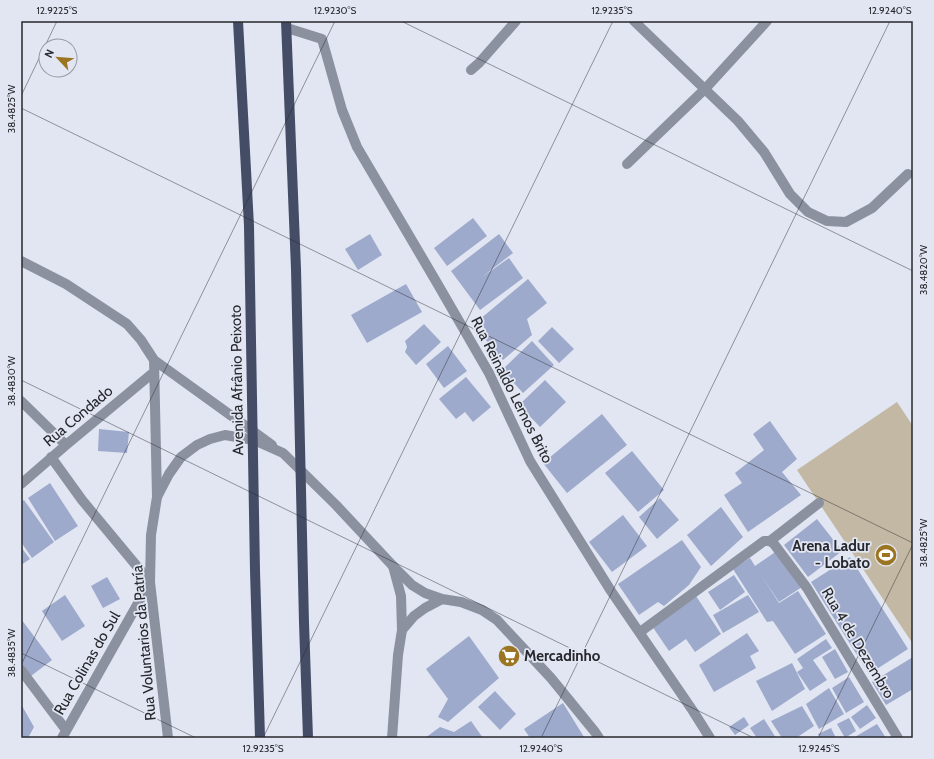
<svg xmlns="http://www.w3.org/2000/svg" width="934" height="759" font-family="Cabin,sans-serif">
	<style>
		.green { fill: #c3b8a3 }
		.building { fill: #9eaacc }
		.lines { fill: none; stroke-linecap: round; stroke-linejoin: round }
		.service { stroke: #8c91a0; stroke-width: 10 }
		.minor { stroke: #8c91a0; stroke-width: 10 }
		.tertiary { stroke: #8c91a0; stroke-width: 10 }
		.primary { stroke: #444d65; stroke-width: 10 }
		.ticks { fill: none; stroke: #27282d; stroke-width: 1; stroke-opacity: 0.45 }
		.labels { text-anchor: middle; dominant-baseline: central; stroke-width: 3.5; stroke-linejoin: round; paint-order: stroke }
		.street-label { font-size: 15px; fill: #27282d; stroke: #e1e6f2 }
		.poi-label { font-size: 15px; font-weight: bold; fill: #27282d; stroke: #e1e6f2; text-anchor: end }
		.neatline { fill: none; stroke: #27282d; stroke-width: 1.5 }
		.ticks-label { font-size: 10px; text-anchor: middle; fill: #27282d }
	</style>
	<rect width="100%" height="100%" fill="#e1e6f2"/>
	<path class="green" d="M897 402 913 426V644L797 470Z"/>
	<path class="building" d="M473 218 487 236 447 266 434 248Z
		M370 234 382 255 358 270 345 249Z
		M499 234 513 253 482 277 509 258 523 278 480 310 451 271Z
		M528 279 547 303 527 319 532 335 503 360 473 325Z
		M406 284 422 312 367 343 351 315Z
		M424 324 441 342 416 365 405 352 407 347 405 341Z
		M552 327 574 349 559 363 538 341Z
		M532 341 554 365 523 393 502 370Z
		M448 346 467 371 444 388 426 364Z
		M466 377 491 407 473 422 465 412 456 419 439 399Z
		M545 380 566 402 540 427 519 405Z
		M602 414 627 445 567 493 543 463Z
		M770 421 797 459 782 472 801 495 748 532 724 495 742 483 735 473 764 450 753 434Z
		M99 429 129 432 127 453 98 451Z
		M632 451 664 490 638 512 605 473Z
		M50 483 78 526 55 541 28 498Z
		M660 498 679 520 657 539 639 517Z
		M24 500 54 542 32 558 21 542V502Z
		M721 507 743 537 711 566 687 535Z
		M623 515 647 546 612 572 589 542Z
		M817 519 842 551 808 577 784 545Z
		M682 540 701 567 689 585 664 606 658 602 639 615 618 584Z
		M21 547 30 559 21 565Z
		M778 550 802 587 779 602 761 575 779 603 798 591 826 634 795 654 773 621 767 622 733 569 750 558 755 566Z
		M850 557 908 649 869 674 811 582Z
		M734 575 745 592 720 610 708 592Z
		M107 577 120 599 103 608 91 586Z
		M65 595 85 626 62 641 42 611Z
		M748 595 759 612 723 633 713 615Z
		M696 596 721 634 695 652 686 639 669 651 652 626Z
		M21 619 52 660 31 676 21 663Z
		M747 633 759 651 750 656 756 668 714 692 699 665Z
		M469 636 499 678 448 722 438 717 448 699 426 669Z
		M826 639 832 648 813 660 827 680 810 691 797 672 803 668 797 659Z
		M835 649 848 672 835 679 822 657Z
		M913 657V689L886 705 872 682Z
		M792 663 805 689 772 711 756 681Z
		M849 677 864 702 846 713 832 688Z
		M829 688 844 714 819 729 806 704Z
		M495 691 516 714 500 730 478 707Z
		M563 703 584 737 583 738H530L524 729Z
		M21 704 34 727 28 738H21Z
		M867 705 876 718 860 729 851 717Z
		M802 706 814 726 796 738H782L771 721Z
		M744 717 749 725 735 735 729 727Z
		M849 718 856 731 845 738 837 724Z
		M764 719 776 738H757L750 728Z
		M471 721 483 738H425L440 727 454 732Z
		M877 724 886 738H853Z
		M831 728 836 738H820L818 734Z"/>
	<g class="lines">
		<path class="service" d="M770 541 819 503
			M640 632 764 541H770L774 544 807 588 898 738"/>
		<path class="minor" d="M634 21 738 121 764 152 790 194 808 212 827 221 846 222 872 208 908 174
			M287 28 322 39 342 110 357 147 437 283 489 373 530 461 611 591 693 711 710 738
			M471 70 479 63 516 21
			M627 164 705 89 767 21
			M21 261 66 284 127 324 141 340 154 360 157 497
			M154 360 272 445
			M21 401 66 445
			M51 457 82 500 150 582 62 738
			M21 484 66 445 154 372
			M393 566 412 585 425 593 442 599 461 602 482 610 497 620 551 678 595 732 599 738
			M402 630 414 616 425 608 442 599
			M21 670 66 730"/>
		<path class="tertiary" d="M168 738 150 582 151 535 157 497 169 474 181 457 197 445 210 439 225 435 254 440 283 453 336 505 393 566 401 596 402 630 398 655 392 738"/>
		<path class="primary" d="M238 21 249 226 255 571 260 738
			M286 21 296 269 304 623 308 738"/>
	</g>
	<path class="ticks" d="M401 21 913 271M21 96 57 21M21 108 913 543M21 380 754 738M21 653 196 738M21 665 335 21M263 738 613 21M541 738 890 21M818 738 913 544"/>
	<defs>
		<g id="stadium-disc" transform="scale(1.15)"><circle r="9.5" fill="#9b7521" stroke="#e1e6f2"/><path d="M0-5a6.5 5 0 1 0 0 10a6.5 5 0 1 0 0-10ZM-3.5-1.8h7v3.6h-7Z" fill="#fff"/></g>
		<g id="supermarket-disc" transform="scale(1.15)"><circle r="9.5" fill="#9b7521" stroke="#e1e6f2"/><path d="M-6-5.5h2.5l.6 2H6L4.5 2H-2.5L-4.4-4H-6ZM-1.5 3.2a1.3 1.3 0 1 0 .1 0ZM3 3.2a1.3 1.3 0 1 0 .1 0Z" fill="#fff"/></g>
	</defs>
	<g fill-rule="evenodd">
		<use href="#stadium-disc" x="886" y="555"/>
		<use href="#supermarket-disc" x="509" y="656"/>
	</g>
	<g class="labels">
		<g class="street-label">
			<text transform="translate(237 380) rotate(-91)">Avenida Afrânio Peixoto</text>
			<text transform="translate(512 390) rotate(63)">Rua Reinaldo Lemos Brito</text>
			<text transform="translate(78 416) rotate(-40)">Rua Condado</text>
			<text transform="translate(144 643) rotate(-95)">Rua Voluntarios da Patría</text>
			<text transform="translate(858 643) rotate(59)">Rua 4 de Dezembro</text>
			<text transform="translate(87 663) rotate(-60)">Rua Colinas do Sul</text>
		</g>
		<g class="poi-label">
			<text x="870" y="546">Arena Ladur<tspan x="870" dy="17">- Lobato</tspan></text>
			<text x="524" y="656" text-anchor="start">Mercadinho</text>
		</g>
	</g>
	<rect width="934" height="759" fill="none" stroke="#e1e6f2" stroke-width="44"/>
	<g transform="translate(58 58) rotate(296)"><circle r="19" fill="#e1e6f2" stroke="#979aa3"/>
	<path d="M0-3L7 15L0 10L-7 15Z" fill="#9b7521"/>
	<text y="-6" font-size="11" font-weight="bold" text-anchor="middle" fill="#27282d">N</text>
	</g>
	<rect x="22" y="22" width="890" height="715" class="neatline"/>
	<g class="ticks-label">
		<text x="57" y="14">12.9225°S</text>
		<text x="335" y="14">12.9230°S</text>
		<text x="612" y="14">12.9235°S</text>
		<text x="890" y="14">12.9240°S</text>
		<text transform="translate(11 109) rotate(-90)" y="4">38.4825°W</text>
		<text transform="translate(923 270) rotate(-90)" y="4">38.4820°W</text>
		<text transform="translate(11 381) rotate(-90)" y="4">38.4830°W</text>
		<text transform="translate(923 543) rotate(-90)" y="4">38.4825°W</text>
		<text transform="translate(11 653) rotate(-90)" y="4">38.4835°W</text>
		<text x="263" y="752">12.9235°S</text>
		<text x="541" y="752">12.9240°S</text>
		<text x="819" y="752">12.9245°S</text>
	</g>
</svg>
